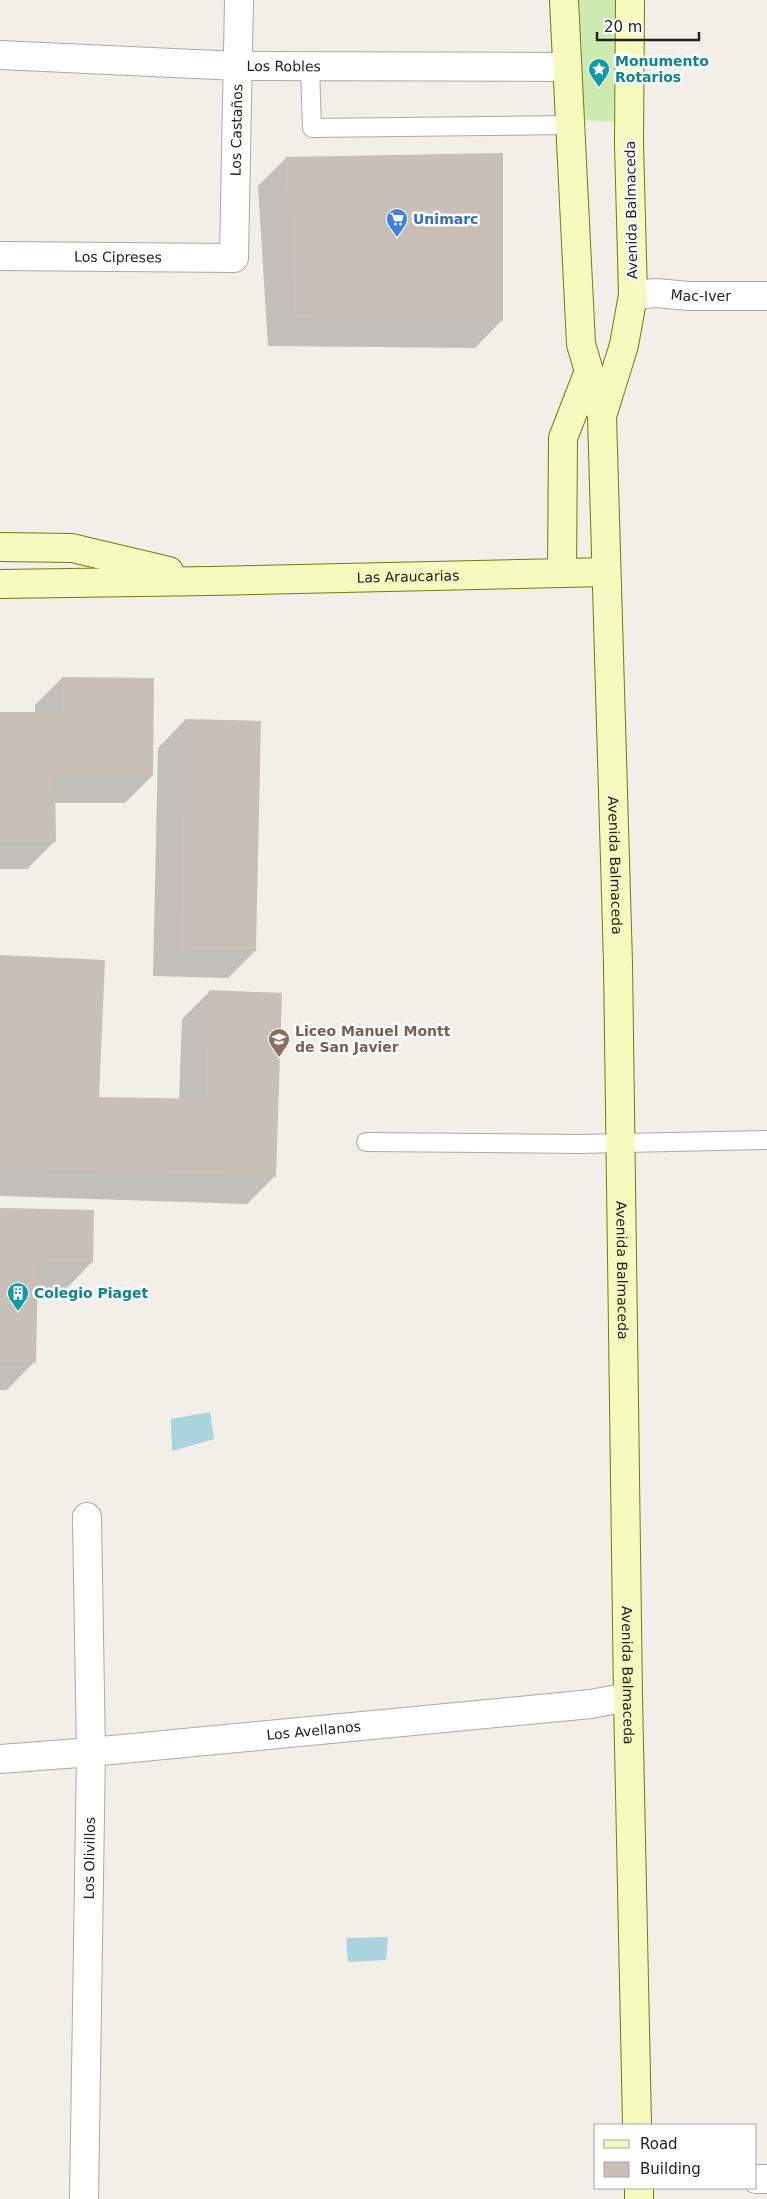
<svg xmlns="http://www.w3.org/2000/svg" width="767" height="2199" font-family="'DejaVu Sans',sans-serif">
	<style>
		.grass { fill: #cdebb0 }
		.water { fill: #aad3df }
		.shadow { fill: #0003 }
		.building { fill: #c7bfb8 }
		.lines { fill: none; stroke-linecap: round; stroke-linejoin: round }
		.lane-casing { stroke: #a9a9a9; stroke-width: 20 }
		.street-casing { stroke: #a9a9a9; stroke-width: 30 }
		.secondary-casing { stroke: #707d05; stroke-width: 30 }
		.lane { stroke: #fff; stroke-width: 18 }
		.street { stroke: #fff; stroke-width: 28 }
		.secondary { stroke: #f7fabf; stroke-width: 28 }
		.labels { text-anchor: middle; dominant-baseline: central; stroke-width: 5; stroke-linejoin: round; paint-order: stroke }
		.culture-label { font-size: 14px; font-weight: bold; fill: #0d838f; stroke: #fff; text-anchor: start }
		.street-label { font-size: 14px; fill: #222; stroke: #fff }
		.shop-label { font-size: 14px; font-weight: bold; fill: #366cbe; stroke: #fff; text-anchor: start }
		.education-label { font-size: 14px; font-weight: bold; fill: #785e54; stroke: #fff; text-anchor: start }
	</style>
	<rect width="100%" height="100%" fill="#f2efe9"/>
	<path class="grass" d="M576 0H620L621 122 579 120Z"/>
	<path class="water" d="M210 1412 214 1439 172 1451 171 1419Z
		M388 1937 386 1960 348 1962 346 1938Z"/>
	<path class="shadow" d="M286 158 502 320 475 348 268 346 258 186Z
		M62 678 152 776 125 803H54V842L27 869H0V713H35V705Z
		M185 720 255 951 228 978 153 976 158 748Z
		M0 957 98 1098 179 1100 182 1019 209 992 275 1176 247 1204 0 1196Z
		M0 1209 92 1262 65 1290 36 1289 34 1362 7 1390H0Z"/>
	<path class="building" d="M503 153V321L295 319 285 157Z
		M62 677 154 678 153 776H55L56 842H0V712H62Z
		M185 719 261 721 256 951 180 949Z
		M0 955 105 960 99 1097 205 1099 209 990 282 993 276 1177 0 1168Z
		M0 1208 94 1210 93 1263 38 1261 36 1363 0 1362Z"/>
	<g class="lines">
		<g class="lane-casing">
			<path id="lane" d="M310 66 312 128 570 125
				M366 1142 579 1144 767 1140"/>
		</g>
		<g class="street-casing">
			<g id="street">
				<path id="s1" d="M0 55 238 66 567 67"/>
				<path id="s2" d="M0 256 234 258 239 0"/>
				<path id="s3" d="M633 295 656 293 689 296H767"/>
				<path id="s4" d="M0 1759 91 1752 591 1704 628 1697"/>
				<path d="M756 2179H767"/>
				<path id="s5" d="M84 2199 91 1752 87 1517"/>
			</g>
		</g>
		<g class="secondary-casing">
			<g id="secondary">
				<path id="s6" d="M564 0 581 344 602 416 618 963 628 1697 637 2125"/>
				<path d="M602 416 624 345 633 295 629 144 630 0"/>
				<path d="M0 547 72 548 169 571"/>
				<path d="M562 573 563 438 589 371"/>
				<path id="s7" d="M0 584 209 581 606 572"/>
				<path d="M639 2188V2199"/>
			</g>
		</g>
		<use href="#lane" class="lane"/>
		<use href="#street" class="street"/>
		<use href="#secondary" class="secondary"/>
	</g>
	<defs>
		<g id="sight-pin" transform="scale(1.125)"><path d="M0 17L-7.5 6A9.5 9.5 0 1 1 7.5 6Z" fill="#0f9aa8" stroke="#fff"/><path d="M0-6L1.8-2.2L6-1.7L2.9 1.2L3.7 5.4L0 3.3L-3.7 5.4L-2.9 1.2L-6-1.7L-1.8-2.2Z" fill="#fff"/></g>
		<g id="supermarket-pin" transform="scale(1.125)"><path d="M0 17L-7.5 6A9.5 9.5 0 1 1 7.5 6Z" fill="#3f7fe0" stroke="#fff"/><path d="M-6-5.5h2.5l.6 2H6L4.5 2H-2.5L-4.4-4H-6ZM-1.5 3.2a1.3 1.3 0 1 0 .1 0ZM3 3.2a1.3 1.3 0 1 0 .1 0Z" fill="#fff"/></g>
		<g id="school-pin" transform="scale(1.125)"><path d="M0 17L-7.5 6A9.5 9.5 0 1 1 7.5 6Z" fill="#8d6e63" stroke="#fff"/><path d="M0-5L7-2L0 1L-7-2ZM-4 1L0 2.5L4 1V4Q0 6-4 4Z" fill="#fff"/></g>
		<g id="building-pin" transform="scale(1.125)"><path d="M0 17L-7.5 6A9.5 9.5 0 1 1 7.5 6Z" fill="#0f9aa8" stroke="#fff"/><path d="M-4-6H4V6H1V3H-1V6H-4ZM-2.5-4.3h1.7v1.8h-1.7ZM.8-4.3h1.7v1.8H.8ZM-2.5-1h1.7V.8h-1.7ZM.8-1h1.7V.8H.8Z" fill="#fff"/></g>
	</defs>
	<g fill-rule="evenodd">
		<use href="#sight-pin" x="599" y="69"/>
		<use href="#supermarket-pin" x="397" y="219"/>
		<use href="#school-pin" x="279" y="1039"/>
		<use href="#building-pin" x="18" y="1293"/>
	</g>
	<g class="labels">
		<g class="culture-label">
			<text x="615" y="61">Monumento<tspan x="615" dy="16">Rotarios</tspan></text>
			<text x="34" y="1293">Colegio Piaget</text>
		</g>
		<g class="street-label">
			<text stroke="none"><textPath href="#s1" startOffset="284">Los Robles</textPath></text>
			<text stroke="none"><textPath href="#s2" startOffset="362">Los Castaños</textPath></text>
			<text transform="translate(631 210) rotate(-91)">Avenida Balmaceda</text>
			<text stroke="none"><textPath href="#s2" startOffset="118">Los Cipreses</textPath></text>
			<text stroke="none"><textPath href="#s3" startOffset="68">Mac-Iver</textPath></text>
			<text stroke="none"><textPath href="#s7" startOffset="408">Las Araucarias</textPath></text>
			<text stroke="none"><textPath href="#s6" startOffset="869">Avenida Balmaceda</textPath></text>
			<text stroke="none"><textPath href="#s6" startOffset="1274">Avenida Balmaceda</textPath></text>
			<text stroke="none"><textPath href="#s6" startOffset="1679">Avenida Balmaceda</textPath></text>
			<text stroke="none"><textPath href="#s4" startOffset="315">Los Avellanos</textPath></text>
			<text stroke="none"><textPath href="#s5" startOffset="341">Los Olivillos</textPath></text>
		</g>
		<g class="shop-label">
			<text x="413" y="219">Unimarc</text>
		</g>
		<g class="education-label">
			<text x="295" y="1031">Liceo Manuel Montt<tspan x="295" dy="16">de San Javier</tspan></text>
		</g>
	</g>
	<rect x="594" y="2124" width="162" height="65" fill="#ffffff" stroke="#a7a7a7"/>
	<rect x="604" y="2140" width="25" height="8" fill="#f7fabf" stroke="#a7a7a7"/>
	<text x="640" y="2149" font-size="15" fill="#222222">Road</text>
	<rect x="604" y="2162" width="25" height="15" fill="#c7bfb8" stroke="#a7a7a7"/>
	<text x="640" y="2174" font-size="15" fill="#222222">Building</text>
	<path d="M597 32v8h102v-8" fill="none" stroke="#222222" stroke-width="2.5"/>
	<text x="604" y="32" font-size="15" fill="#222222" stroke="#ffffff" stroke-width="4" paint-order="stroke">20 m</text>
</svg>
